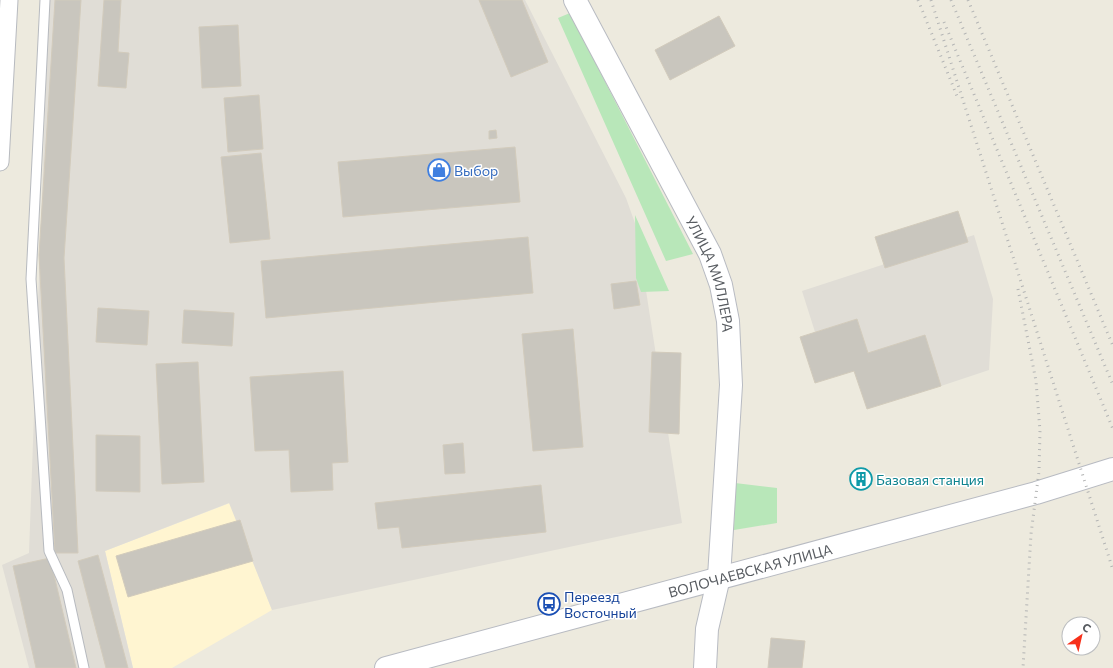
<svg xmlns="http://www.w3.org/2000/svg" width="1113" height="668" font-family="Commissioner,sans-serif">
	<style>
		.commercial { fill: #fff5d1 }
		.industrial { fill: #e0ddd6 }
		.green { fill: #b8e7b9 }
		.building { fill: #c9c6be; stroke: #d2cbbc }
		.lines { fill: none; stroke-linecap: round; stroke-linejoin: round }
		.lane-casing { stroke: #b7babf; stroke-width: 11 }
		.street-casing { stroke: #b7babf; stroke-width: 19 }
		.secondary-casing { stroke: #b8bbc2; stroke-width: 24 }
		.lane { stroke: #fff; stroke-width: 9 }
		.street { stroke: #fff; stroke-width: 17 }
		.secondary { stroke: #fff; stroke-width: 22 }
		.rail { stroke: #b3b4b4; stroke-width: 3; stroke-dasharray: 1 5; stroke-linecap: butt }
		.labels { text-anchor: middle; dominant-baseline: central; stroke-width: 3; stroke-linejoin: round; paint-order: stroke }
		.shop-label { font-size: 14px; fill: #366cbe; stroke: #fff; text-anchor: start }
		.street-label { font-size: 14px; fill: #585c61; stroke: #fff }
		.culture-label { font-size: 14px; fill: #0d838f; stroke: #fff; text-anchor: start }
		.transit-label { font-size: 14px; fill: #164399; stroke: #fff; text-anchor: start }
	</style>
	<rect width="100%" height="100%" fill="#edeade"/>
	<path class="commercial" d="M230 503 272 610 172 668H133L105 551Z"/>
	<path class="industrial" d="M49 0H525L626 198 636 226 682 523 272 610 229 503 105 551 133 668H29L2 565 29 553Z
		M974 235 993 299 989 370 941 386 868 353 857 319 815 332 802 291Z"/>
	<path class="green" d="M570 13 693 254 666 261 558 18Z
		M635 215 669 291 641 292 636 278Z
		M735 483 777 488V523L734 530Z"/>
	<path class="building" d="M55 0H81L64 258 78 553H55L39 255Z
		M104 0H121L118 52 129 53 126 88 98 86Z
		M479 0H522L548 62 511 77Z
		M719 16 735 46 670 80 655 50Z
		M238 25 241 86 202 88 199 27Z
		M259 95 263 149 228 152 224 98Z
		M496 130 497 138 489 139V131Z
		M515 147 520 202 343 217 338 162Z
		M261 153 270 239 230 243 221 157Z
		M958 211 968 242 885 268 875 237Z
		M528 237 533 293 266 318 261 261Z
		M636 281 640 305 614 309 611 284Z
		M98 308 149 311 147 345 96 342Z
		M184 310 234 313 232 346 182 343Z
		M857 319 868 353 925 335 941 386 867 409 854 371 815 383 800 337Z
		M573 329 583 447 533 451 522 334Z
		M652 352 681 353 679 434 649 432Z
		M198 362 204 482 162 484 156 364Z
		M343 371 348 462 332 463 333 490 291 492 289 450 255 451 250 377Z
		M96 435 140 436V492L96 491Z
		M463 443 465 473 445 474 443 445Z
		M864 468 872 484 857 490 849 475Z
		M541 485 546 532 402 548 399 527 378 529 375 503Z
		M240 520 253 561 128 597 116 556Z
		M98 555 128 668H106L78 561Z
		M50 558 76 668H36L13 566Z
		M771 638 805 641 802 668H768Z"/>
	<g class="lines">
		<g class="lane-casing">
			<path id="lane" d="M45 0 31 279 49 551 67 590 84 668"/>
		</g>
		<g class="street-casing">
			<path id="street" d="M0 162 9 0"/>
		</g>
		<g class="secondary-casing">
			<g id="secondary">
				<path id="s1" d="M575 0 710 254 721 285 728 321 731 385 719 577 707 629 705 668"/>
				<path id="s2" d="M386 668 1036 493 1113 469"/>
			</g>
		</g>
		<use href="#lane" class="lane"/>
		<use href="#street" class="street"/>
		<use href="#secondary" class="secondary"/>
		<path class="rail" d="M918 0 957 96
			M931 0 1113 570
			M951 0 1113 385
			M968 0 1113 346
			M944 22 1113 429
			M1018 289 1036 381 1040 431 1039 471 1031 534 1023 668"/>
	</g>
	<defs>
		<g id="shop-ring" transform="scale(1.15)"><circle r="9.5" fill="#fff" stroke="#3f7fe0" stroke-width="1.5"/><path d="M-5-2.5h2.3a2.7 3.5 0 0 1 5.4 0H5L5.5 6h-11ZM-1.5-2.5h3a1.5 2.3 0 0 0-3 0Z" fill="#3f7fe0"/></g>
		<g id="building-ring" transform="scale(1.15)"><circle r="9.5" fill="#fff" stroke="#0f9aa8" stroke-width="1.5"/><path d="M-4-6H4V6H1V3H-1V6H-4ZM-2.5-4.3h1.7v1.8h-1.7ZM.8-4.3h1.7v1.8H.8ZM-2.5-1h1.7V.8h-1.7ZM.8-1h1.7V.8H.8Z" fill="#0f9aa8"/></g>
		<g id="bus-ring" transform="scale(1.15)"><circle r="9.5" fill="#fff" stroke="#1a4fb4" stroke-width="1.5"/><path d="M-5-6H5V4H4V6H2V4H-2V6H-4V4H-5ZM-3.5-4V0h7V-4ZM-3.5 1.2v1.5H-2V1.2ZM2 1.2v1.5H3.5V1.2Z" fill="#1a4fb4"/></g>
	</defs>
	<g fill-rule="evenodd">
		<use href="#shop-ring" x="439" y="170"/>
		<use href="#building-ring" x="861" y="479"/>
		<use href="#bus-ring" x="549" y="604"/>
	</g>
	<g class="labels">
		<g class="shop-label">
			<text x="454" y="170">Выбор</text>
		</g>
		<g class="street-label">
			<text stroke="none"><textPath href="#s1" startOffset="307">УЛИЦА МИЛЛЕРА</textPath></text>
			<text stroke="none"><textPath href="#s2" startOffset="377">ВОЛОЧАЕВСКАЯ УЛИЦА</textPath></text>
		</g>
		<g class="culture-label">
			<text x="876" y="479">Базовая станция</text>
		</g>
		<g class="transit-label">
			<text x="564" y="596">Переезд<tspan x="564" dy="16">Восточный</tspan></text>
		</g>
	</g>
	<g transform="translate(1081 636) rotate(34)"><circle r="19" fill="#ffffff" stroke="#bcbec0"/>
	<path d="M0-3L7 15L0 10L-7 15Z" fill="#f7301a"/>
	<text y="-6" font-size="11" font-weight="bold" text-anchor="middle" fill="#585c61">С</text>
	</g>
</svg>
